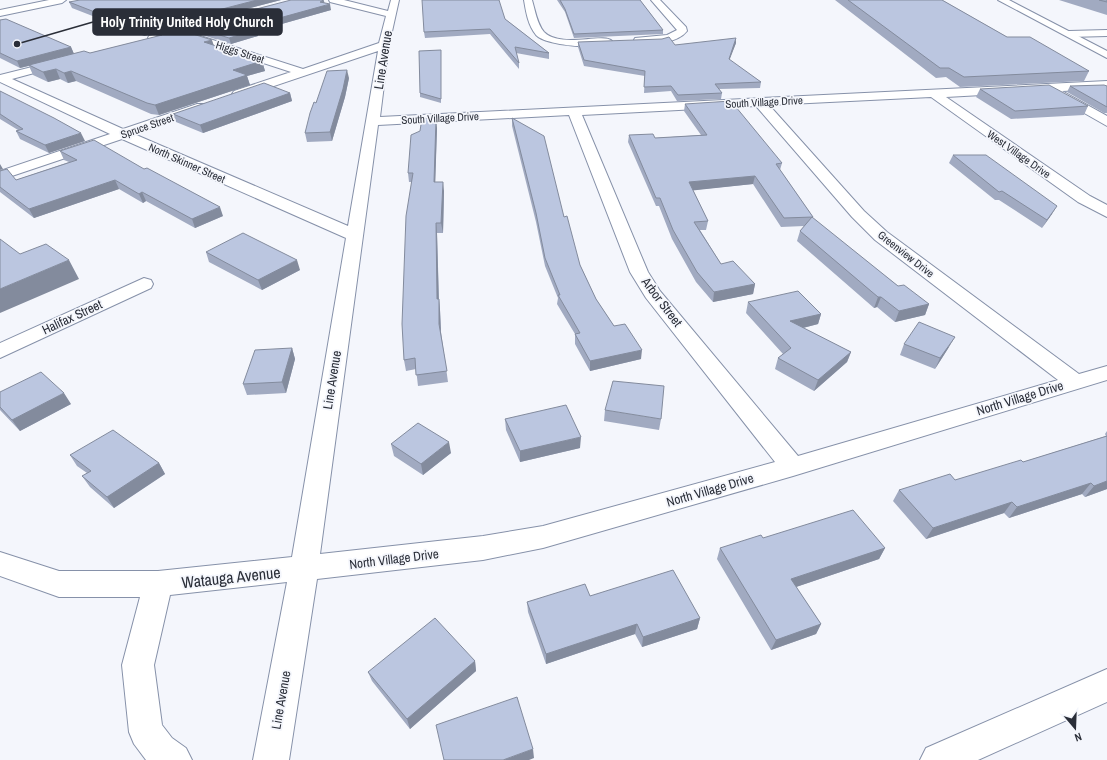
<svg xmlns="http://www.w3.org/2000/svg" width="1107" height="760" font-family="'Archivo Narrow',sans-serif">
	<style>
		.lines { fill: none; stroke-linecap: round; stroke-linejoin: round }
		.minor-casing { stroke: #8691a9; stroke-width: 2 }
		.major-casing { stroke: #8691a9; stroke-width: 2 }
		.minor { fill: #fff; fill-rule: evenodd }
		.major { fill: #fff; fill-rule: evenodd }
		.wall { fill: #a1aac1 }
		.shaded-wall { fill: #838b9d }
		.building { fill: #bbc6e0; stroke: #838b9d }
		.labels { text-anchor: middle; dominant-baseline: central; stroke-width: 3.5; stroke-linejoin: round; paint-order: stroke }
		.far-street-label { font-size: 11px; fill: #2a2e38; stroke: #f4f6fc }
		.street-label { font-size: 13px; fill: #2a2e38; stroke: #f4f6fc }
		.near-street-label { font-size: 16px; fill: #2a2e38; stroke: #f4f6fc }
		.leader { fill: none; stroke: #2a2e38; stroke-width: 1.5 }
		.callout-dot { fill: #2a2e38; stroke: #f4f6fc; stroke-width: 1.5 }
		.callout { fill: #2a2e38; stroke: #2a2e38; stroke-width: 1.5 }
		.callout-label { font-size: 14px; text-anchor: middle; font-weight: bold; fill: #fff }
	</style>
	<rect width="100%" height="100%" fill="#f4f6fc"/>
	<g class="lines">
		<g class="minor-casing">
			<path id="minor" d="M49 0H66L62 3 0 16V10Z
				M329 0H344L388 11 391 0H399L389 45 380 117 1107 81V89L1062 91 1107 116V126L1056 97 1054 94 1057 91 946 97 1090 196 1107 205V217L1078 202 931 97 769 105 864 211 887 232 1079 374 1107 366V380L793 476 543 548 483 560 317 579 289 760H253L287 582 170 595 154 665 162 725 172 738 186 748 192 760H146L134 744 129 732 122 665 140 597H59L0 576V552L59 571H158L292 557 346 238 122 139 0 180V171L110 134 0 82V75L60 60 64 61 66 63 64 65 12 79 123 129 197 104H205L207 107 205 110 134 134 348 226 378 51 238 98 234 97 232 94 234 91 291 72 181 36 180 34 153 41 148 38 149 36 220 17 223 18 225 20 223 22 188 32 303 69 379 43 386 16 330 2ZM756 106 852 217 875 240 1058 380 798 456 660 291 648 272 582 115ZM569 115 630 272 646 298 775 462 543 526 483 536 320 554 378 125Z
				M524 0H532C535 10 537 24 544 32 561 49 604 32 612 41 603 51 546 46 536 35 528 25 526 12 524 0Z
				M651 0H660L686 27 687 31C677 44 650 46 635 42L634 40 635 38 667 35 677 30Z
				M1107 30V36L1069 37 1064 34 1069 31Z
				M144 278 151 280 153 284 151 288 0 358V343Z"/>
		</g>
		<g class="major-casing">
			<path id="major" d="M998 0H1009L1107 51V58Z
				M1107 669V702L978 760H920L926 748Z"/>
		</g>
		<use href="#minor" class="minor"/>
		<use href="#major" class="major"/>
	</g>
	<path class="wall" d="M281 0 174 28 214 46 262 61 265 71 247 76 250 85 159 115 151 114 76 81 68 83 60 79 48 82 33 75 29 66 20 68 0 58V20L71 47 74 54 90 53 157 37 155 33 144 36 72 8 69 2Z
		M557 0H640L663 30V34L574 38 565 12Z
		M835 0H942L1007 37 1089 71 1084 81 960 87 946 77 936 78Z
		M1059 0H1107V15Z
		M325 3 331 10 257 31 258 36 231 44 193 32 191 26Z
		M505 19 549 53V59L516 53 519 63V69L490 34 425 38 424 32Z
		M578 42 675 45 736 43 729 60 761 82 760 88 719 89 722 93 721 99 677 101 671 91 644 93 645 76 584 66 578 47Z
		M441 54V103L420 97V93Z
		M349 78 345 97 332 141 307 142 305 133 316 103Z
		M1070 86H1107V113H1104L1067 92Z
		M980 89 1088 106 1084 115 1011 119 976 97Z
		M0 91 85 141 49 153 20 139 16 131 18 130 0 119Z
		M290 93 292 101 203 133 176 122 173 114Z
		M685 104 782 163 780 170 813 217 812 218 898 286 929 304 925 315 895 322 877 307 874 308 797 241 800 231 804 226 781 227 753 184 693 190 708 221 706 230H700L721 264 755 284 753 294 713 302 696 282 672 239 659 206H656L628 142 629 135 655 138 701 135 684 111Z
		M512 118 564 217 580 265 596 299 614 326 641 359 590 371 575 344V334L557 304 558 298 545 266 536 222 512 126Z
		M437 128 435 182 444 191 443 233H437L439 299 440 310 441 332 448 382 418 386 416 369 406 371 404 360 412 182H409L408 173Z
		M60 151 223 216 195 228 146 201 143 203 119 189 34 218 0 192V171L16 180 69 162 64 160Z
		M953 155 1052 214 1042 228 999 200H995L949 163Z
		M206 252 300 270 262 290 209 262Z
		M748 302 821 314 818 324 803 328 851 352 847 362 814 391 775 369 778 358 783 354 746 313Z
		M904 344 949 347 935 369 900 355Z
		M292 348 295 359 286 393 247 395 243 384Z
		M0 392 71 404 20 431 0 410Z
		M605 410 661 419 659 430 604 421Z
		M505 419 580 448 520 462 506 430Z
		M1107 431V489L1085 497 1082 494 1009 518 1004 513 926 539 893 501 899 490 955 480 1023 462 1106 436 1105 434Z
		M391 444 451 453 423 475 394 456Z
		M70 455 159 463 165 474 114 508 90 487 82 476 87 473 77 466Z
		M763 538 885 548 879 559 796 587 821 624 816 634 771 650 717 559 720 548Z
		M527 602 700 618 697 629 642 647 635 634 546 664 528 612Z
		M475 661 476 671 410 729 372 681 368 672Z"/>
	<path class="shaded-wall" d="M257 0H281L144 36 141 30Z
		M324 1 325 6 330 4 331 10 257 31 258 36 231 44 229 38 247 27Z
		M736 38V43L728 64 729 59Z
		M212 40 215 49 204 42Z
		M71 47 74 54 20 68 17 61Z
		M262 61 265 71 247 76 250 85 159 115 155 105 233 70Z
		M56 69 60 79 48 82 43 72Z
		M347 70 349 78 345 97 332 141 330 132Z
		M71 71 76 81 68 83 64 73Z
		M290 93 292 101 203 133 200 125Z
		M436 119 437 128 435 191 434 182Z
		M81 133 85 141 49 153 45 145Z
		M0 164 3 169 0 170Z
		M755 176 753 184 688 191 689 182Z
		M115 180 119 189 34 218 29 209Z
		M443 182 444 191 443 233 441 223Z
		M142 192 146 201 143 203 139 194Z
		M1057 206 1052 214 1042 228 1047 220Z
		M220 207 223 216 195 228 192 219Z
		M436 223 437 233 439 310 437 299Z
		M69 260 79 279 0 313V289Z
		M297 260 300 270 262 290 258 280Z
		M755 284 753 294 713 302 714 292Z
		M878 297H881L877 307 874 308Z
		M439 299 440 310 441 334 439 324Z
		M929 304 925 315 895 322 899 311Z
		M821 314 818 324 787 332 790 321Z
		M955 337 949 347 935 369 940 358Z
		M292 348 295 359 286 393 282 382Z
		M642 350 641 359 590 371V361Z
		M851 352 847 362 814 391 818 380Z
		M64 393 71 404 20 431 12 420Z
		M581 437 580 448 520 462V451Z
		M449 442 451 453 423 475 421 464Z
		M159 463 165 474 114 508 107 497Z
		M1107 481V489L1085 497 1094 486Z
		M1091 483 1082 494 1009 518 1017 507Z
		M1012 502 1004 513 926 539 933 528Z
		M885 548 879 559 787 590 791 579Z
		M700 618 697 629 642 647 643 637Z
		M637 624 635 634 546 664V654Z
		M821 624 816 634 771 650 776 640Z
		M475 661 476 671 410 729 407 719Z
		M533 749 534 758 529 760H503Z"/>
	<path class="building" d="M80 0H257L141 30 69 2Z
		M291 0H321L324 1 320 2 330 4 247 27 256 30 229 38 191 26Z
		M422 0H499L505 19 549 53 515 47 519 63 490 29 424 32Z
		M560 0H640L663 30 574 34 565 9Z
		M848 0H942L1007 37H1030L1089 71 964 77 949 68H940Z
		M1099 0H1107V2Z
		M6 19 71 47 17 61 0 53V20Z
		M174 28 212 40 204 42 262 61 233 70 247 75 155 105 147 103 71 71 64 73 56 69 43 72 29 65 84 51 90 53 162 35 155 33Z
		M669 37 675 45 736 38 729 59 761 82 715 84 722 93 678 95 671 86 644 87 645 71 584 60 578 42 662 39Z
		M441 50V99L420 93 419 51Z
		M347 70 343 89 330 132 305 133 310 113 314 102 316 103 327 71Z
		M264 83 290 93 200 125 173 114Z
		M1049 85 1088 106 1015 111 980 89Z
		M1104 85 1107 86V107L1070 86Z
		M0 91 54 118 81 133 45 145 16 131 23 129 0 114Z
		M731 101 782 163 776 164 813 217 784 218 755 176 689 182 708 221 694 222 721 264 733 261 755 284 714 292 697 272 673 230 660 198H656L629 135 653 134 655 138 707 135 685 104Z
		M422 118 436 119 434 182H443L441 223H436L437 299H439V324L447 371 416 375 415 358 404 360 402 324 406 216 413 173H408L411 135 420 131Z
		M512 118 544 136 564 217 567 216 580 265 596 299 614 326 625 324 642 350 590 361 575 334 580 333 558 295H560L545 258 536 213Z
		M94 140 144 169 147 168 220 207 192 219 142 192 139 194 115 180 29 209 0 187V171L7 169 16 180 77 160 60 151Z
		M953 155H986L1057 206 1047 220 1002 191 999 192Z
		M812 217 898 286 904 285 929 304 899 311 881 297H878L800 231Z
		M243 233 297 260 258 280 206 252Z
		M0 239 20 254 46 244 69 260 0 289Z
		M798 291 821 314 790 321 851 352 818 380 778 358 791 348 748 302Z
		M919 322 955 337 940 358 904 344Z
		M292 348 282 382 243 384 255 350Z
		M41 372 64 393 12 420 0 407V392Z
		M613 381 664 386 661 419 605 410Z
		M566 405 581 437 520 451 505 419Z
		M418 423 449 442 421 464 391 444Z
		M113 430 159 463 107 497 82 476 91 471 70 455Z
		M1107 436V481L1094 486 1091 483 1017 507 1012 502 933 528 899 490 950 474 955 480 1021 460 1023 462Z
		M853 510 885 548 791 579 821 624 776 640 720 548 761 535 763 538Z
		M673 570 700 618 643 637 637 624 546 654 527 602 585 584 590 596Z
		M435 618 475 661 407 719 368 672Z
		M517 697 533 749 503 760H444L436 725Z"/>
	<g class="labels">
		<g class="far-street-label">
			<text transform="translate(240 52) rotate(18)">Higgs Street</text>
			<text transform="translate(764 102) rotate(-3)">South Village Drive</text>
			<text transform="translate(440 118) rotate(-3)">South Village Drive</text>
			<text transform="translate(147 126) rotate(-19)">Spruce Street</text>
			<text transform="translate(1019 154) rotate(35)">West Village Drive</text>
			<text transform="translate(187 163) rotate(24)">North Skinner Street</text>
			<text transform="translate(906 254) rotate(38)">Greenview Drive</text>
		</g>
		<g class="street-label">
			<text transform="translate(383 60) rotate(-81)">Line Avenue</text>
			<text transform="translate(662 302) rotate(53)">Arbor Street</text>
			<text transform="translate(72 317) rotate(-25)">Halifax Street</text>
			<text transform="translate(332 380) rotate(-81)">Line Avenue</text>
			<text transform="translate(1020 398) rotate(-17)">North Village Drive</text>
			<text transform="translate(710 490) rotate(-16)">North Village Drive</text>
			<text transform="translate(394 559) rotate(-7)">North Village Drive</text>
			<text transform="translate(281 700) rotate(-80)">Line Avenue</text>
		</g>
		<g class="near-street-label">
			<text transform="translate(231 577) rotate(-6)">Watauga Avenue</text>
		</g>
	</g>
	<path class="leader" d="M17 44L93 22"/>
	<circle class="callout-dot" cx="17" cy="44" r="4"/>
	<rect class="callout" x="93" y="9" width="189" height="26" rx="4"/>
	<g class="callout-label">
		<text x="187" y="27">Holy Trinity United Holy Church</text>
	</g>
	<g transform="translate(1075 728) rotate(161)" stroke="#f4f6fc" stroke-width="3" paint-order="stroke">
	<path d="M0-3L7 15L0 10L-7 15Z" fill="#2a2e38"/>
	<text y="-6" font-size="11" font-weight="bold" text-anchor="middle" fill="#2a2e38">N</text>
	</g>
</svg>
